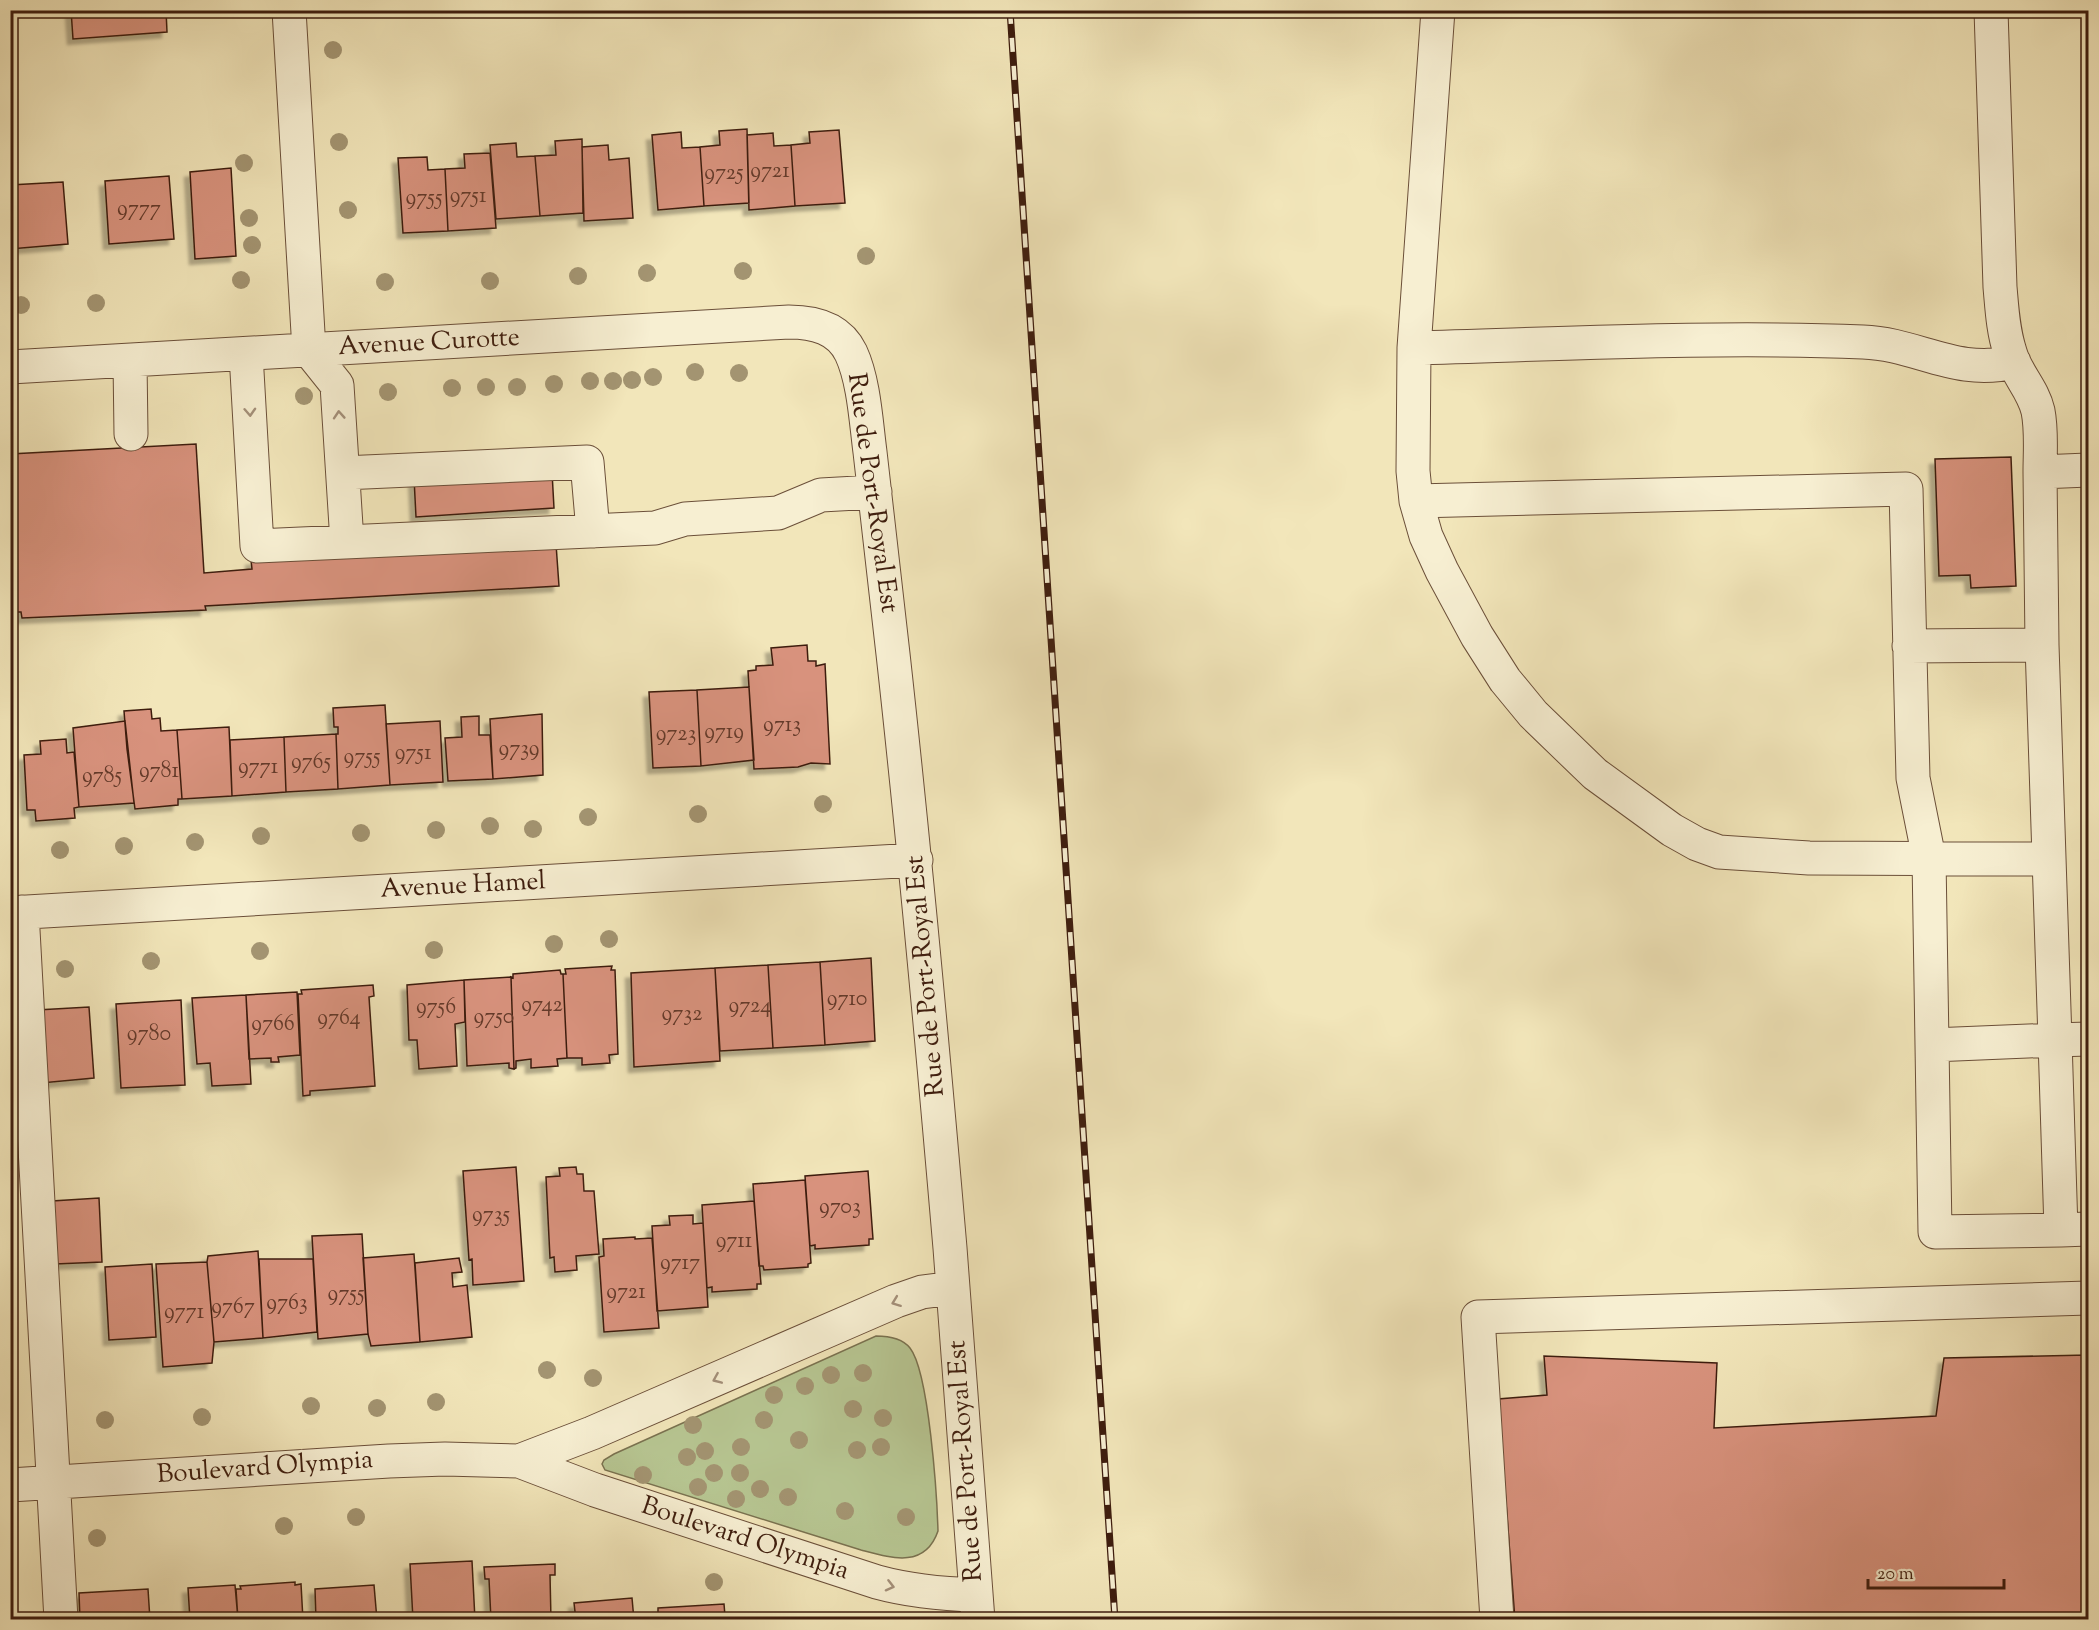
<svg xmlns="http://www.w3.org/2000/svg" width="2099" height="1630" font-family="'Sorts Mill Goudy',serif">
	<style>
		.green { fill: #b7c692; stroke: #7a7250; stroke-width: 1.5 }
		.building { fill: #d8927d; stroke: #3e1d0e; stroke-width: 1.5; filter: url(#shadow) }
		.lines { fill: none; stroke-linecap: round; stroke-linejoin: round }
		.minor-casing { stroke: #6b4f39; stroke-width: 35 }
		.minor { stroke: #f7efd2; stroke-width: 33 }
		.rail-casing { stroke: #3e1d0e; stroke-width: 7 }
		.rail { stroke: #f7efd2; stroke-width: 4.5; stroke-dasharray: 14; stroke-linecap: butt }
		.tree { fill: #a39471 }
		.oneway { stroke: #a4907a }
		.labels { text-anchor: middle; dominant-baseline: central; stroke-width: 5; stroke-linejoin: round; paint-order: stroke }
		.number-label { font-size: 22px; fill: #643a2a }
		.street-label { font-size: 26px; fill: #3e1d0e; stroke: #f7efd2 }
	</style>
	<defs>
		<filter id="shadow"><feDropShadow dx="-5.5" dy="5.5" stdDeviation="1.5" flood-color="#0004"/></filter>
	</defs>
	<rect width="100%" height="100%" fill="#f2e6ba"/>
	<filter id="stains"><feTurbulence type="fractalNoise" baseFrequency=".00333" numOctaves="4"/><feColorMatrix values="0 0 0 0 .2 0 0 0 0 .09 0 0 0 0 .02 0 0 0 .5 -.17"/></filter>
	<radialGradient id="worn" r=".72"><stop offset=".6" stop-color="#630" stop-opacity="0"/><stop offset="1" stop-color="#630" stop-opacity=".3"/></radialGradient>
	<path class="green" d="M876 1336C888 1336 902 1338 910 1348 929 1372 937 1496 938 1531 925 1569 891 1558 861 1550L605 1470 602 1464 604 1460 614 1454Z"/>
	<path class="building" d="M71 10H166L167 32 73 39Z
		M747 129 749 203 704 206 700 147 720 145 719 131Z
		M839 130 845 203 795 206 791 145 810 143 809 132Z
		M681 132 682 148 700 147 704 206 658 210 652 135Z
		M773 133 774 146 791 145 795 206 749 210 747 135Z
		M582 139 583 213 540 216 535 156 556 155 555 141Z
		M516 143 517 157 535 156 540 216 496 219 490 145Z
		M608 145 609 160 629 158 633 218 584 221 582 147Z
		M490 153 496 228 448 231 445 169 465 168 464 154Z
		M427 157 428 170 445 169 448 231 403 233 398 158Z
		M231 168 236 256 195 259 190 172Z
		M169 176 174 239 109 244 105 181Z
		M63 182 68 244 10 249V185Z
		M196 444 204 573 252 569 251 560 556 544 559 586 205 606 206 610 22 618 21 612H10V454Z
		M2011 457 2016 586 1971 588 1970 575 1939 576 1935 459Z
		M552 472 554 508 416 517 414 478Z
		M807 645 808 661H816V666L825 664 830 764 811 763 798 767 754 769 748 671 756 670V666L773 665 771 648Z
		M749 687 754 760 701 766 697 690Z
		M697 690 701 766 653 768 649 692Z
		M385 705 390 785 338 789 336 734H338V727H334L333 708Z
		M151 709 152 719 160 718 161 731 177 730 182 799H178V805L135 809 127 749 124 711Z
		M542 714 543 775 493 779 490 719Z
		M479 716V735H490L493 779 448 781 445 738 462 737 461 717Z
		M125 721 134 803 79 807 73 728Z
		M440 721 443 782 390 785 386 724Z
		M229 727 232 796 182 799 177 730Z
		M336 734 338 789 286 792 284 737Z
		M284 737 286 792 232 796 230 740Z
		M66 739 67 753 74 752 79 807 74 808 75 818 36 821 35 810H27L24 755 41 754 40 741Z
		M871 958 875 1041 825 1045 820 962Z
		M820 962 825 1045 773 1048 768 965Z
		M768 965 773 1048 720 1051 715 968Z
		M612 966 611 970H615L618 1054 609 1055 610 1063 582 1065V1058H567L563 974H566L565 969Z
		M715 968 720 1061 634 1067 631 973Z
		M560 970 561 974H563L567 1058 557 1059 558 1066 531 1068V1059L516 1061V1068L514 1069 511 977 513 978V974Z
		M511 977 514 1069 509 1068V1063L467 1066 464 980Z
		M464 980 465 1022 455 1024 457 1066 419 1069 417 1040H409L407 985Z
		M373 985 374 996 369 997 375 1086 310 1091V1095L303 1096 298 994H302L301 990Z
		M297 992 300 1055 278 1057 279 1062H271V1058L249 1059 246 995Z
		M246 995 251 1084 212 1086 210 1063 197 1064 192 998Z
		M181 1000 185 1085 121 1088 116 1004Z
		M89 1007 94 1078 41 1083 37 1010Z
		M516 1167 524 1281 473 1285 472 1259 469 1260 463 1171Z
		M576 1167 577 1174H583L584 1191H594L599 1254 576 1256 577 1270 555 1272 554 1257 550 1258 546 1177 560 1176 559 1168Z
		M868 1171 873 1239H869V1245L815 1249V1245L810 1246 805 1176Z
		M805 1180 811 1263 808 1264V1267L764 1270 763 1266H759L753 1184Z
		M99 1198 102 1262 55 1264 52 1201Z
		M754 1201 761 1284H757V1289L712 1292V1287L707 1288 702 1205Z
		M693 1215V1224L703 1223 708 1307 657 1311 652 1226 670 1225 669 1216Z
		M362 1234 368 1334 318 1339 312 1236Z
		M635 1237V1239L652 1238 659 1328 604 1332 599 1257 604 1256 603 1239Z
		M258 1251 263 1338 214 1342 207 1262 208 1256Z
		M414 1254 420 1342 371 1346 368 1334 363 1258Z
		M459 1258 462 1272 452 1273 453 1287 467 1285 472 1337 420 1342 415 1263Z
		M259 1259H313L317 1332 263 1338Z
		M207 1262 214 1342 212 1363 163 1367 156 1264Z
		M152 1264 156 1337 109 1340 105 1267Z
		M2088 1355V1620H1515L1498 1399 1547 1395 1544 1356 1717 1363 1714 1428 1936 1416 1944 1358Z
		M472 1561 475 1620H413L410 1564Z
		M555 1564V1575H550L551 1620H491L489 1579H485L484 1567Z
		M295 1582V1585L301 1584 303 1620H238L236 1589H241L240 1586Z
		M235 1585 238 1620H190L188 1588Z
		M374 1585 377 1620H316L315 1589Z
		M148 1589 150 1620H80L79 1593Z
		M632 1598 634 1620H576L574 1603Z
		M724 1604 725 1616 720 1617V1620H658V1608Z"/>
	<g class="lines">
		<g class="minor-casing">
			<path id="minor" d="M289 10 309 350
				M1438 10 1414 348C1563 344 1714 336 1863 342 1918 344 1955 376 2014 362
				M1991 10 2000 287C2002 309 2003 331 2010 352 2016 374 2033 389 2038 411 2042 431 2040 452 2040 472
				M1414 348 1413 471 1416 501 1426 536 1442 571 1477 636 1505 680 1533 714 1595 774 1672 830 1697 844 1719 852 1809 858 2049 859
				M309 350 337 385 347 542
				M246 354 257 546 655 528 685 519 778 513 821 495 875 492
				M130 361 131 434
				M10 367 789 322C814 322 839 328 851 353 864 381 866 422 870 452 878 520 886 587 893 654 915 852 933 1050 950 1248 960 1372 968 1496 978 1620
				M2088 470 2040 472 2042 645 2055 1040 2088 1039
				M343 473 587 462 593 531
				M1416 501 1906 489 1913 778 1929 858 1935 1232 2061 1230
				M1909 646 2042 645
				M22 912 61 1620
				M10 913 916 860
				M1932 1045 2055 1040 2061 1230 2088 1229
				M519 1461 592 1433 896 1301 922 1292 953 1288
				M10 1485 389 1461 445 1459 519 1461 595 1490 877 1582C910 1591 942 1594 976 1595
				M1497 1620 1478 1317 2088 1298"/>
		</g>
		<use href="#minor" class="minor"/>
		<g class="rail-casing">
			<path id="rail" d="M1010 10 1115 1620"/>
		</g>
		<use href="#rail" class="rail"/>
	</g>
	<g class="tree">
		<circle cx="333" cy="50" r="9"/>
		<circle cx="339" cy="142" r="9"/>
		<circle cx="244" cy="163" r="9"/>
		<circle cx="348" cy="210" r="9"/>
		<circle cx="249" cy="218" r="9"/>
		<circle cx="252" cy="245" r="9"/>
		<circle cx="866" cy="256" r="9"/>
		<circle cx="743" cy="271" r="9"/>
		<circle cx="647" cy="273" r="9"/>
		<circle cx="578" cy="276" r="9"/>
		<circle cx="241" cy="280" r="9"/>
		<circle cx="490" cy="281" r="9"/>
		<circle cx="385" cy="282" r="9"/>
		<circle cx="96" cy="303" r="9"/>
		<circle cx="21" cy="305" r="9"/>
		<circle cx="695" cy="372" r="9"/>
		<circle cx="739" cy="373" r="9"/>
		<circle cx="653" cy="377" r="9"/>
		<circle cx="632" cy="380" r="9"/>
		<circle cx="590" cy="381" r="9"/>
		<circle cx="613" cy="381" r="9"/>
		<circle cx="554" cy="384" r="9"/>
		<circle cx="486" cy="387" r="9"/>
		<circle cx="517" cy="387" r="9"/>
		<circle cx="452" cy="388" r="9"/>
		<circle cx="388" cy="392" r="9"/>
		<circle cx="304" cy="396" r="9"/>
		<circle cx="823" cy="804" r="9"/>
		<circle cx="698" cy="814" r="9"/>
		<circle cx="588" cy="817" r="9"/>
		<circle cx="490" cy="826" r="9"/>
		<circle cx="533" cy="829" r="9"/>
		<circle cx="436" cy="830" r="9"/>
		<circle cx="361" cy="833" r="9"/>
		<circle cx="261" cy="836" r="9"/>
		<circle cx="195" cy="842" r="9"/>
		<circle cx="124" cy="846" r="9"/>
		<circle cx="60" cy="850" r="9"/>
		<circle cx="609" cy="939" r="9"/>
		<circle cx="554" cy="944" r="9"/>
		<circle cx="434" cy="950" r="9"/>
		<circle cx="260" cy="951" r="9"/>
		<circle cx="151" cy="961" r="9"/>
		<circle cx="65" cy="969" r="9"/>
		<circle cx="547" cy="1370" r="9"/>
		<circle cx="863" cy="1373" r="9"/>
		<circle cx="831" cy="1375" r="9"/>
		<circle cx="593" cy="1378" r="9"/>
		<circle cx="805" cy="1386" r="9"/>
		<circle cx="774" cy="1395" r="9"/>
		<circle cx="436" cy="1402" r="9"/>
		<circle cx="311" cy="1406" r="9"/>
		<circle cx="377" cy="1408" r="9"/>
		<circle cx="853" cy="1409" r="9"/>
		<circle cx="202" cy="1417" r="9"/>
		<circle cx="883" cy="1418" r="9"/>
		<circle cx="105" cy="1420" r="9"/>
		<circle cx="764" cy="1420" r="9"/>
		<circle cx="693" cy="1425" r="9"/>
		<circle cx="799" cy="1440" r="9"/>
		<circle cx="741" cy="1447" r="9"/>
		<circle cx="881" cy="1447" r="9"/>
		<circle cx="857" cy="1450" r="9"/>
		<circle cx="705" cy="1451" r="9"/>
		<circle cx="687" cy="1457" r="9"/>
		<circle cx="714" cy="1473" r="9"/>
		<circle cx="740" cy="1473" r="9"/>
		<circle cx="643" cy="1475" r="9"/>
		<circle cx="698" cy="1487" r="9"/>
		<circle cx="760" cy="1489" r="9"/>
		<circle cx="788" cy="1497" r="9"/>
		<circle cx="736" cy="1499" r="9"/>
		<circle cx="845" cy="1511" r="9"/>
		<circle cx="356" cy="1517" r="9"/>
		<circle cx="906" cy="1517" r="9"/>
		<circle cx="284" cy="1526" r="9"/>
		<circle cx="97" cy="1538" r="9"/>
		<circle cx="714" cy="1582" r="9"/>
	</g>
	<defs><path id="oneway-chevron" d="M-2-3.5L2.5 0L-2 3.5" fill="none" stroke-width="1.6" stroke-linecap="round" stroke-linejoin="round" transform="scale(1.5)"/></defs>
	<g class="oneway">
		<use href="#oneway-chevron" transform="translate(250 412) rotate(87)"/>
		<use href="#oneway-chevron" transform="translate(339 415) rotate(-94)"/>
		<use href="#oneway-chevron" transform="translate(896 1302) rotate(159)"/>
		<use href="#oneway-chevron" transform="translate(717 1379) rotate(157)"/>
		<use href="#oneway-chevron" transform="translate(890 1586) rotate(14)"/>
	</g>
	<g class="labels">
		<g class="number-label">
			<text x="770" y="172">9721</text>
			<text x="724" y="174">9725</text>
			<text x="468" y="197">9751</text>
			<text x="424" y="199">9755</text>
			<text x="139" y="210">9777</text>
			<text x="782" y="726">9713</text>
			<text x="724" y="733">9719</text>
			<text x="676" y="735">9723</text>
			<text x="519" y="750">9739</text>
			<text x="413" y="754">9751</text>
			<text x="362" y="758">9755</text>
			<text x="311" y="763">9765</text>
			<text x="258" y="768">9771</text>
			<text x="159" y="772">9781</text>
			<text x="102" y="777">9785</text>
			<text x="847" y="1000">9710</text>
			<text x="542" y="1006">9742</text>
			<text x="750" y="1007">9724</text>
			<text x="436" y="1008">9756</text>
			<text x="682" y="1015">9732</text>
			<text x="494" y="1018">9750</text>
			<text x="339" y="1019">9764</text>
			<text x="273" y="1025">9766</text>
			<text x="149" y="1035">9780</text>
			<text x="840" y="1208">9703</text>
			<text x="491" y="1216">9735</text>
			<text x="734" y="1242">9711</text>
			<text x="680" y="1264">9717</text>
			<text x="626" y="1293">9721</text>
			<text x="346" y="1295">9755</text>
			<text x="287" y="1304">9763</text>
			<text x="233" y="1308">9767</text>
			<text x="184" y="1313">9771</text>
		</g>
		<g class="street-label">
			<text transform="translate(429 343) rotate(-3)">Avenue Curotte</text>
			<text transform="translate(872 493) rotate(82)">Rue de Port-Royal Est</text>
			<text transform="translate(463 886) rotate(-3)">Avenue Hamel</text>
			<text transform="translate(926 976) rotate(-95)">Rue de Port-Royal Est</text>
			<text transform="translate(966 1461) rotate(-94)">Rue de Port-Royal Est</text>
			<text transform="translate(265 1468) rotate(-4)">Boulevard Olympia</text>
			<text transform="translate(745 1539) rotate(18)">Boulevard Olympia</text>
		</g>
	</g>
	<rect width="2099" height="1630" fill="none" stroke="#f2e6ba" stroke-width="36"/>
	<rect x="12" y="12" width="2075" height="1606" fill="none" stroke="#3e1d0e" stroke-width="3"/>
	<rect x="18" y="18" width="2063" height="1594" fill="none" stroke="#3e1d0e" stroke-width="1.5"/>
	<path d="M1868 1579v9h136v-9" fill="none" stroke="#3e1d0e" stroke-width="3"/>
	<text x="1877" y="1579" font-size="18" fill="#3e1d0e" stroke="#f7efd2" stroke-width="4.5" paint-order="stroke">20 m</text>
	<rect width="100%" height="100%" filter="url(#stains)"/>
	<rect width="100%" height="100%" fill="url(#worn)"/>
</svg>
